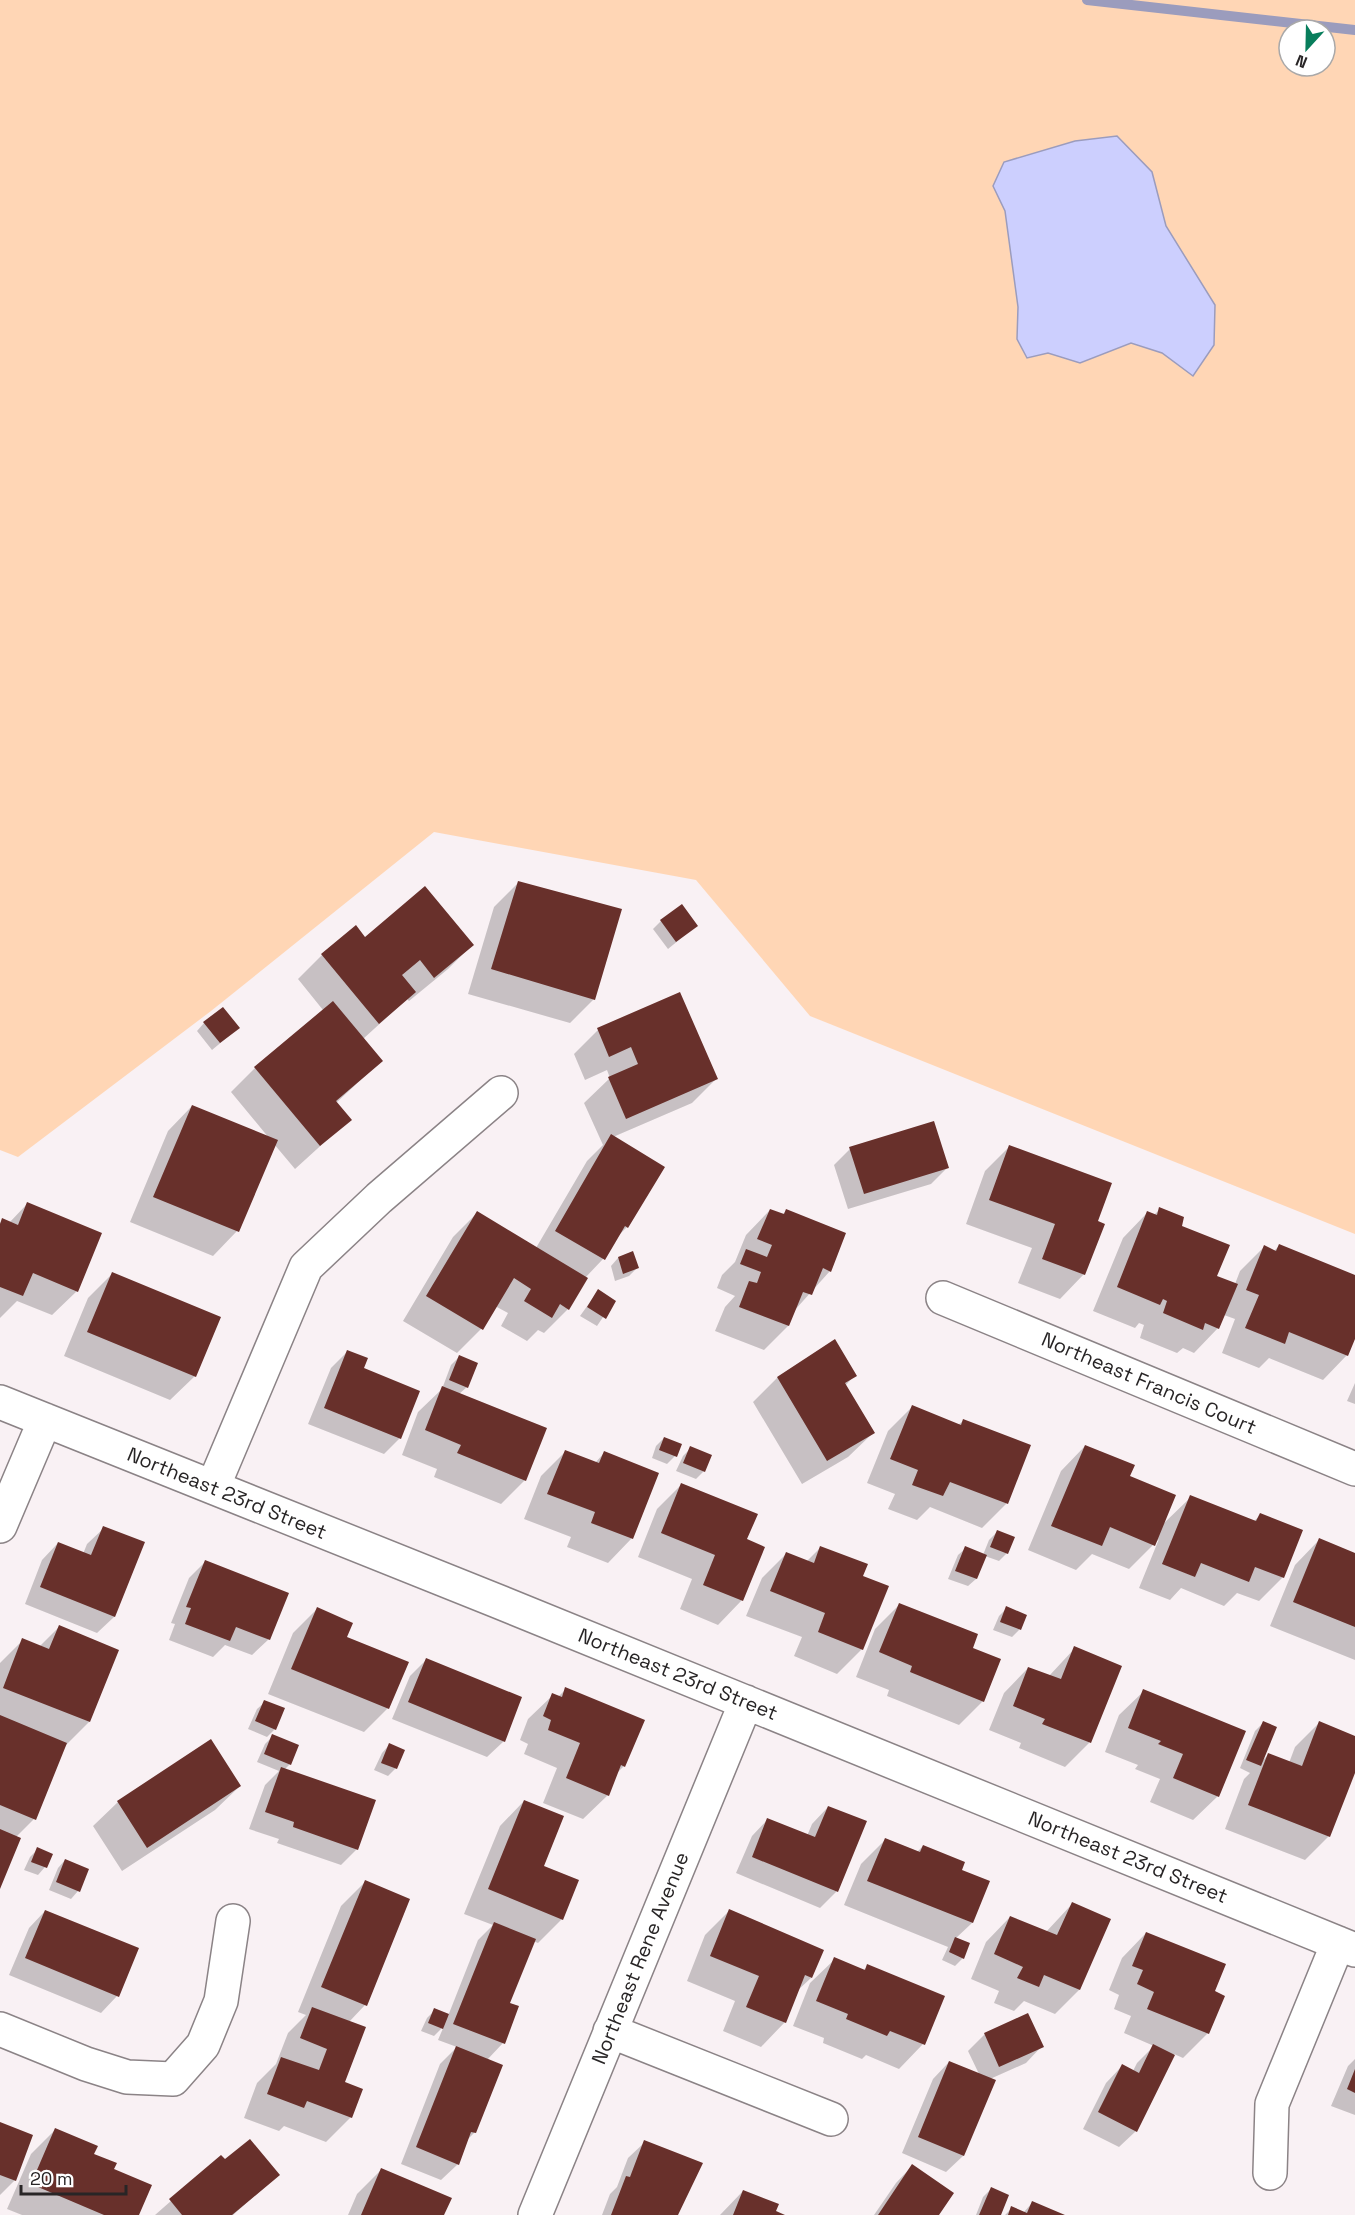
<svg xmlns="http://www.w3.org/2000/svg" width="1355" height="2215" font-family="'Space Grotesk',sans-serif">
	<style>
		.green { fill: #ffd6b5; fill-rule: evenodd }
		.water { fill: #cccffe; stroke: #9b9cbd; stroke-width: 1.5 }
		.shadow { fill: #0003 }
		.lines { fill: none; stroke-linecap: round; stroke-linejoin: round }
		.stream { stroke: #9b9cbd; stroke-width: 10 }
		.building { fill: #68302b }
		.street-casing { stroke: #8b8386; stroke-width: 36 }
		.street { stroke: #fff; stroke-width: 33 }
		.labels { text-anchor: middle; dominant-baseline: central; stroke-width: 6; stroke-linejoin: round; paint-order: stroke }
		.street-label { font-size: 20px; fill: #282526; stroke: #fff }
	</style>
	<rect width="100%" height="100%" fill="#f9f1f4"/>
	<path class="green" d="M0 0H1355V1234L810 1016 696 880 434 832 211 1011 18 1157 0 1150ZM1289 30H1325V66H1289Z"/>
	<path class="water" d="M1117 136 1152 172 1166 226 1215 305 1214 345 1193 376 1162 353 1131 343 1080 363 1048 353 1027 358 1017 339 1018 307 1005 211 993 186 1004 162 1075 141Z"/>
	<path class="shadow" d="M518 883 594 999 570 1023 468 994 494 907Z
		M661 921 696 926 668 949 653 929Z
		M365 939 472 945 448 969 409 1001 407 999 363 1039 381 1061 336 1103 350 1119 295 1169 274 1144 237 1231 213 1256 130 1222 168 1131 192 1106 269 1138 231 1092 255 1068 323 1010 298 979 322 955Z
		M204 1023 230 1035 212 1050 197 1031Z
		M598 1030 716 1079 692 1103 613 1137 627 1227 615 1239 603 1259 585 1278 568 1309 544 1333 538 1330 527 1341 501 1326 508 1313 495 1306 481 1329 457 1353 403 1321 453 1237 477 1213 536 1248 587 1161 603 1145 584 1103 610 1078 607 1070 585 1080 574 1054Z
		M1009 1147 1097 1222 1084 1274 1060 1299 1018 1283 1032 1248 966 1224 985 1171Z
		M850 1149 947 1168 931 1184 848 1209 834 1165Z
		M27 1204 77 1291 52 1315 17 1301 0 1318V1223L3 1220 9 1223Z
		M1160 1209 1180 1226 1215 1277 1235 1284 1240 1271 1264 1247 1274 1251 1279 1246 1355 1276V1335L1347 1355 1323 1380 1269 1358 1259 1368 1222 1353 1235 1319 1224 1315 1218 1328 1194 1353 1183 1348 1177 1353 1140 1338 1144 1325 1139 1323 1135 1328 1093 1311 1123 1238 1147 1213 1153 1216Z
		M770 1210 782 1215 786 1211 830 1271 794 1311 788 1326 764 1350 715 1331 725 1307 735 1296 717 1288 722 1275 735 1262 746 1235Z
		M618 1258 637 1268 629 1276 615 1281 611 1266Z
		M112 1274 195 1376 170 1400 64 1356 88 1298Z
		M598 1291 614 1301 597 1326 580 1316Z
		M347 1352 362 1369 400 1438 384 1454 308 1424 331 1368Z
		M459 1357 467 1387 459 1394 525 1480 501 1504 434 1477 437 1469 402 1455 418 1412 442 1389 451 1365Z
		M855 1375 845 1386 873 1433 848 1457 802 1484 753 1402 777 1378Z
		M1355 1383V1404L1347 1401Z
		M912 1407 958 1425 963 1421 1029 1446 1006 1504 982 1528 930 1507 917 1520 888 1509 895 1494 867 1483 888 1431Z
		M664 1438 675 1456 667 1464 652 1458 656 1446Z
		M1085 1446 1128 1477 1161 1526 1191 1497 1254 1521 1261 1515 1283 1577 1259 1601 1237 1593 1224 1606 1181 1588 1170 1600 1139 1588 1159 1539 1129 1569 1092 1554 1076 1570 1028 1550 1061 1471Z
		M691 1448 704 1471 696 1479 676 1471 683 1456Z
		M565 1452 595 1463 604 1453 632 1538 608 1563 567 1547 571 1537 524 1519 541 1476Z
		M681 1485 745 1540 742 1600 718 1625 680 1609 692 1579 638 1557 657 1509Z
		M104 1528 143 1543 114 1617 97 1633 25 1604 42 1560 58 1543 83 1554 87 1544Z
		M997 1532 1007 1553 999 1561 985 1556 976 1579 968 1586 948 1579 958 1555 966 1548 983 1555 989 1540Z
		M1319 1540 1355 1555V1660L1270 1626 1295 1565Z
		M821 1547 861 1577 862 1649 837 1674 794 1656 802 1637 746 1616 762 1578 786 1554 806 1562Z
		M205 1562 269 1639 252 1655 225 1645 213 1657 169 1640 175 1624 171 1623 189 1578Z
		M900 1604 983 1701 959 1725 887 1696 889 1690 856 1677 875 1629Z
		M1007 1608 1025 1616 1019 1630 1012 1637 993 1630 999 1616Z
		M317 1609 345 1638 388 1708 364 1732 268 1694 293 1633Z
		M59 1627 89 1722 65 1746 34 1819 16 1837 0 1886V1663L23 1640 39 1647Z
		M1075 1648 1120 1666 1089 1743 1065 1767 1019 1748 1021 1743 989 1730 1004 1693 1028 1668 1049 1676Z
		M426 1660 504 1741 487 1757 392 1719 410 1676Z
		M566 1689 624 1766 616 1774 608 1795 583 1819 543 1803 557 1768 524 1754 528 1744 520 1740 528 1719 553 1695 558 1697Z
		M1144 1691 1218 1796 1193 1820 1150 1802 1160 1779 1135 1769 1138 1765 1105 1752 1119 1715Z
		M265 1702 275 1729 267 1737 248 1729 257 1709Z
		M1263 1723 1262 1761 1268 1755 1289 1763 1295 1747 1319 1723 1355 1738V1769L1329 1836 1305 1860 1225 1829 1244 1779 1250 1773 1240 1768 1255 1731Z
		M273 1736 290 1764 284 1770 357 1849 341 1865 277 1843 279 1839 249 1829 265 1785 279 1771 257 1762 265 1744Z
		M210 1741 240 1786 215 1810 122 1871 93 1826 118 1802Z
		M389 1745 396 1768 388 1776 374 1770 382 1753Z
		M524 1801 543 1867 562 1919 538 1943 533 1941 508 2003 503 2043 487 2060 475 2132 466 2141 458 2164 441 2180 401 2164 440 2064 457 2047 438 2040 444 2026 434 2036 421 2031 427 2018 435 2010 448 2016 478 1940 493 1925 464 1914 500 1826Z
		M828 1807 865 1822 836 1892 820 1908 736 1873 752 1836 768 1819 807 1836 812 1824Z
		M886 1839 917 1852 923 1846 960 1871 972 1923 955 1939 963 1958 955 1966 942 1960 948 1947 844 1905 861 1864Z
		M38 1849 45 1867 38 1875 24 1870 30 1857Z
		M65 1860 78 1891 71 1899 49 1890 58 1868Z
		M365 1882 409 1900 365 2005 349 2022 343 2082 361 2090 351 2117 326 2142 284 2126 279 2131 244 2118 257 2083 276 2064 288 2033 306 2015 298 2012 341 1906Z
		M1072 1904 1109 1919 1079 1990 1055 2014 1024 2001 1014 2011 994 2003 999 1991 971 1979 986 1942 1010 1917 1046 1932Z
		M45 1911 117 1996 101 2013 9 1975 29 1928Z
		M729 1911 811 1978 797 1991 785 2022 761 2047 723 2031 735 2001 687 1981 705 1935Z
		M1146 1933 1213 1992 1208 2033 1183 2058 1174 2054 1136 2131 1119 2147 1083 2129 1106 2083 1122 2066 1133 2071 1137 2063 1154 2046 1124 2033 1131 2016 1114 2009 1119 1995 1109 1990 1122 1958Z
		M835 1959 863 1971 868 1965 923 2044 899 2069 866 2055 862 2059 823 2043 824 2038 793 2026 810 1983Z
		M985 2034 1042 2046 1026 2063 990 2079 994 2081 963 2156 946 2172 902 2153 933 2079 949 2062 979 2074 968 2051Z
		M1355 2059V2115L1331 2106 1348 2066Z
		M0 2123 15 2180 0 2195Z
		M55 2130 92 2154 138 2215H22L7 2209 31 2154Z
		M645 2142 701 2164 677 2215H602L610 2194 617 2187 628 2158Z
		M221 2157 224 2161 278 2175 233 2215H155Z
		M912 2166 937 2215H874L896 2183Z
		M381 2170 443 2215H348L357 2194Z
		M991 2189 999 2215H976L983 2197Z
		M743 2191 774 2212 782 2215H720Z
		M1032 2203 1061 2215H1005L1012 2208 1023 2213Z"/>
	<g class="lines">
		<path class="stream" d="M1087 0 1355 30"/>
	</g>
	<path class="building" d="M518 881 622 909 595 1000 491 969Z
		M425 886 474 945 434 978 420 960 402 975 416 992 379 1024 321 954 356 925 365 937Z
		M682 904 698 926 676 942 660 920Z
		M680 992 718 1079 626 1119 608 1077 638 1064 631 1047 609 1057 597 1028Z
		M333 1001 383 1061 336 1101 352 1120 320 1146 254 1067Z
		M223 1007 240 1028 220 1043 203 1022Z
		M192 1105 278 1140 239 1232 153 1197Z
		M934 1121 949 1168 864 1194 849 1147Z
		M611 1134 665 1167 628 1228 625 1226 605 1260 555 1231Z
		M1009 1145 1112 1183 1098 1221 1105 1224 1085 1275 1042 1259 1055 1224 989 1200Z
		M27 1202 102 1233 78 1292 33 1273 23 1296 0 1287V1224L2 1218 18 1225Z
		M1159 1207 1184 1217 1182 1226 1230 1245 1217 1276 1238 1284 1219 1329 1205 1323 1203 1330 1163 1313 1167 1301 1163 1299 1160 1305 1117 1287 1147 1211 1157 1215Z
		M770 1209 784 1214 786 1209 846 1233 831 1272 823 1268 812 1295 803 1292 789 1326 739 1307 749 1281 757 1283 761 1272 740 1264 746 1249 767 1257 772 1245 757 1239Z
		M477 1211 588 1278 569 1310 560 1304 552 1318 524 1301 531 1289 514 1278 483 1330 426 1296Z
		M1279 1244 1355 1275V1339L1348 1356 1289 1332 1285 1344 1245 1328 1259 1295 1246 1290 1264 1245 1276 1251Z
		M633 1251 639 1268 623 1274 618 1257Z
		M112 1272 221 1317 196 1377 87 1332Z
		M598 1289 616 1301 606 1319 587 1307Z
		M835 1339 857 1376 845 1383 875 1433 827 1461 777 1377Z
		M347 1350 368 1358 364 1368 420 1391 401 1439 324 1408Z
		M459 1355 478 1363 468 1388 449 1380Z
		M442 1386 547 1428 526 1481 457 1453 461 1445 425 1430Z
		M912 1405 961 1425 963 1419 1031 1445 1008 1504 950 1482 943 1496 912 1485 918 1470 890 1459Z
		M664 1437 682 1444 677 1457 659 1450Z
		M1085 1445 1135 1465 1130 1476 1176 1495 1155 1546 1110 1527 1102 1546 1051 1526Z
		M690 1446 712 1455 705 1472 683 1463Z
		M565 1450 599 1463 604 1451 659 1473 633 1539 591 1523 595 1512 547 1494Z
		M681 1483 758 1514 747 1539 765 1547 743 1601 703 1585 715 1555 661 1533Z
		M1190 1495 1256 1521 1260 1513 1303 1530 1284 1578 1255 1567 1249 1582 1201 1563 1195 1577 1162 1564Z
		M103 1526 145 1542 115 1617 40 1587 58 1542 91 1555Z
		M997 1530 1015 1537 1008 1554 990 1547Z
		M1319 1538 1355 1553V1627L1293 1602Z
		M820 1546 868 1564 863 1576 889 1586 863 1650 818 1632 825 1613 770 1591 786 1552 814 1563Z
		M965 1546 987 1555 977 1579 955 1571Z
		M205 1560 289 1593 270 1640 236 1627 230 1641 185 1624 191 1608 186 1607Z
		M899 1603 978 1634 973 1648 1001 1659 984 1702 910 1672 912 1666 879 1652Z
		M1006 1606 1027 1615 1021 1630 1000 1622Z
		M317 1607 353 1623 347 1637 409 1662 389 1709 291 1669Z
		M59 1625 119 1650 90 1722 3 1688 22 1638 49 1649Z
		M1074 1646 1122 1666 1091 1743 1042 1724 1045 1719 1013 1706 1028 1667 1061 1679Z
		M426 1658 522 1697 505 1742 408 1702Z
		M565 1687 645 1720 625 1767 621 1765 609 1796 566 1778 580 1743 548 1730 551 1720 543 1716 552 1693 562 1697Z
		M1143 1689 1246 1731 1219 1797 1173 1778 1183 1754 1158 1744 1161 1741 1128 1728Z
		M264 1700 285 1708 276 1730 255 1721Z
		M0 1715 67 1743 36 1820 0 1805Z
		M1263 1721 1277 1727 1261 1766 1246 1760Z
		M1319 1721 1355 1736V1773L1330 1837 1248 1805 1268 1753 1302 1766Z
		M272 1734 299 1745 291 1765 264 1754Z
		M211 1739 241 1786 147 1848 117 1801Z
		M389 1743 405 1750 397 1769 381 1763Z
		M281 1767 376 1800 358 1850 293 1827 294 1822 265 1812Z
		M524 1800 564 1816 544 1866 579 1880 563 1920 488 1889Z
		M828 1806 867 1821 838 1892 752 1857 767 1818 815 1837Z
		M0 1829 21 1838 0 1889Z
		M885 1838 920 1852 923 1845 965 1862 962 1870 990 1881 973 1923 867 1881Z
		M37 1847 53 1854 47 1868 31 1862Z
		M65 1859 89 1869 80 1892 56 1882Z
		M365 1880 410 1899 367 2006 321 1987Z
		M1072 1902 1111 1919 1080 1990 1044 1975 1039 1987 1017 1978 1023 1967 994 1954 1010 1916 1057 1935Z
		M729 1909 824 1950 812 1978 805 1975 786 2023 746 2007 759 1976 710 1956Z
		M45 1910 139 1948 119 1997 25 1958Z
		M494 1922 536 1939 510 2003 519 2006 505 2044 453 2024Z
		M1146 1932 1226 1964 1215 1991 1225 1996 1209 2034 1147 2009 1154 1992 1137 1984 1143 1970 1132 1966Z
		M955 1937 970 1943 964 1959 949 1952Z
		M834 1957 865 1970 867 1964 945 1996 925 2045 890 2031 887 2036 846 2019 848 2014 816 2001Z
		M312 2007 366 2027 345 2082 363 2089 352 2118 307 2101 304 2108 267 2094 281 2057 319 2070 327 2049 300 2038Z
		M434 2008 449 2014 443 2029 428 2023Z
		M1028 2013 1044 2047 999 2067 984 2033Z
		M1153 2044 1175 2055 1137 2132 1098 2112 1122 2064 1139 2073Z
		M456 2046 503 2065 476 2133 471 2132 459 2165 416 2147Z
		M949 2061 996 2080 964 2156 918 2137Z
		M1355 2069V2093L1347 2089Z
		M0 2122 33 2135 16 2181 0 2175Z
		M55 2128 98 2146 94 2154 117 2163 114 2169 152 2185 139 2215H104L31 2184Z
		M250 2139 280 2175 232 2215H182L169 2199 221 2155 225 2159Z
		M644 2140 703 2163 678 2215H611L626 2176 630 2177Z
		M912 2164 954 2193 939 2215H878Z
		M381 2168 452 2198 444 2215H361Z
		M991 2187 1009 2195 1001 2215H979Z
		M743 2190 779 2204 776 2211 785 2215H733Z
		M1032 2201 1065 2215H1008L1011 2206 1027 2213Z"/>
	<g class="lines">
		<g class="street-casing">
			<path id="street" d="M943 1298 1355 1469
				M0 1402 497 1601 1355 1950
				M213 1487 306 1267 379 1198 501 1093
				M0 1526 45 1420
				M0 2029 86 2064 127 2077 173 2079 203 2045 221 2001 233 1921
				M610 2031 831 2119
				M1270 2173 1272 2104 1338 1943
				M535 2215 746 1702"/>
		</g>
		<use href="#street" class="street"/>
	</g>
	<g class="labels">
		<g class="street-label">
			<text transform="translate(1149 1383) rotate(23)">Northeast Francis Court</text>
			<text transform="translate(227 1493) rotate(22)">Northeast 23rd Street</text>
			<text transform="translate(678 1674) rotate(22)">Northeast 23rd Street</text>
			<text transform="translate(1128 1857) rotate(22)">Northeast 23rd Street</text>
			<text transform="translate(640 1958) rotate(-68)">Northeast Rene Avenue</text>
		</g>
	</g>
	<g transform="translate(1307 48) rotate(202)"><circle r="28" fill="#ffffff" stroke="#a9a8a8" stroke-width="1.5"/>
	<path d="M0-4.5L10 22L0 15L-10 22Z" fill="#087e5c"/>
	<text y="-9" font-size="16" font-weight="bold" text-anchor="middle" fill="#282526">N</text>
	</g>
	<path d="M21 2185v9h105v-9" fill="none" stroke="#282526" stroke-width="3"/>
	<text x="30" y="2185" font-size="18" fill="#282526" stroke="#ffffff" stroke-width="4.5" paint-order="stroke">20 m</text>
</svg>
